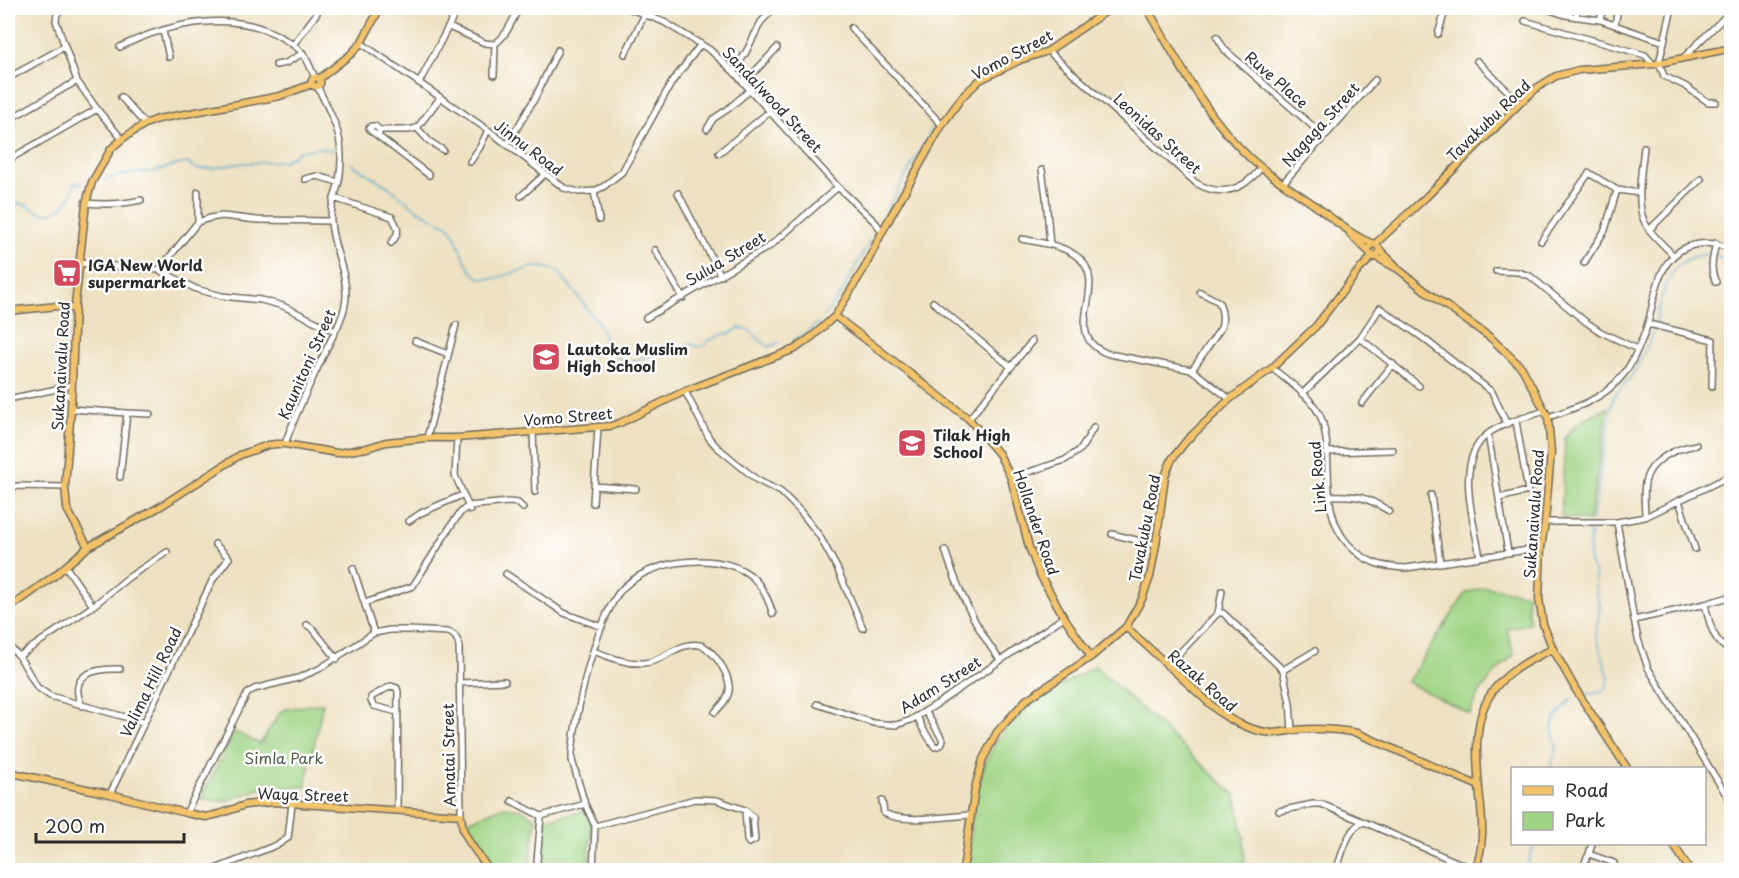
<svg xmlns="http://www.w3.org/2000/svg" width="1739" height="878" font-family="'Playpen Sans',sans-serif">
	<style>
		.green { fill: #a1d586; stroke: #668058; stroke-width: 1.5 }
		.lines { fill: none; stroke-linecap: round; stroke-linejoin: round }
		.stream { stroke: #51a7cd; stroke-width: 1.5 }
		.minor-casing { stroke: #6f6b60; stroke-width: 8 }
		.major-casing { stroke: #6f6b60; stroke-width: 9 }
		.minor { stroke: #fff; stroke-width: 5 }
		.major { stroke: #f2c36a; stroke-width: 6 }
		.labels { text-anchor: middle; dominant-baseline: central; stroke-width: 5; stroke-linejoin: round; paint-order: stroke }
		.street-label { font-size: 15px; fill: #2b2b2b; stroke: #fff }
		.poi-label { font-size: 15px; font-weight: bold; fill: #2b2b2b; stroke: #fff; text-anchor: start }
		.park-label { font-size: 15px; fill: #4e5e46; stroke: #fff }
	</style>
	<rect width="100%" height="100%" fill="#fff"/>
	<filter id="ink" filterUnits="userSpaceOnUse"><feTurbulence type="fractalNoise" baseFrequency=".0167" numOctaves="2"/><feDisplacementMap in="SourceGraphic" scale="12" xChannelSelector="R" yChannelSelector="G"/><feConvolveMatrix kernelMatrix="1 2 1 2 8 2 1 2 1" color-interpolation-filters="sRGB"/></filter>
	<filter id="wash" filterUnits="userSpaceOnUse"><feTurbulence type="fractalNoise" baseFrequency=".008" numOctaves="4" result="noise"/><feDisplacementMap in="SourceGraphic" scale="24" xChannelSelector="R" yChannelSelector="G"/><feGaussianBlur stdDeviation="1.35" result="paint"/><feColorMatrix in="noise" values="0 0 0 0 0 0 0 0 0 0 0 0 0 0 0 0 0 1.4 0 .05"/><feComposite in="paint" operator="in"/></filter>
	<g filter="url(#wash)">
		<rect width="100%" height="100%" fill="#eee1c1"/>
		<path class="green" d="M1608 408 1589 521 1561 517 1565 438C1575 422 1591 415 1608 408Z
			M1486 587 1527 594 1528 614 1530 623 1507 629 1514 655C1496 671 1477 690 1470 714L1407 682 1466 593Z
			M1095 666 1236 796 1244 838 1245 870H966C972 827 974 768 1002 733 1026 703 1063 685 1095 666Z
			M323 703 305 787 259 789 226 801 200 799 235 732 260 744 282 710Z
			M502 807 522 809 536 819 529 870H496L470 832 468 821Z
			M585 811 592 826 587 870H542L540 861 547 819Z"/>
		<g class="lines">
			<path class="stream" d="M352 164 389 187 415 208 450 227C460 240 461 259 473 273 487 288 517 269 535 267 542 266 550 269 558 271L599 324 608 349 626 363 660 352 672 351 692 344 698 347 704 346 710 340 724 334H729L739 328 749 330 768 347 779 343
				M103 180 122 175 156 171 171 166 187 163 197 169 215 168 234 164 283 161 293 156 297 152 318 148 333 150
				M8 207C11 206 17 203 22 204 27 204 33 210 39 212 58 218 73 200 74 183H82
				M882 219 933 127
				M1716 255 1732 262
				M823 317 841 294 871 239
				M1655 324C1662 299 1664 267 1693 257 1698 255 1706 255 1711 254
				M794 339 804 335 819 322
				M1592 520 1613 397 1633 374 1651 338 1654 329
				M1588 694 1598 693 1605 690 1609 678 1596 635 1600 606 1595 589V573L1589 563 1590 533
				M1550 768 1557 747 1552 729 1554 720 1572 698
				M1526 870 1534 844"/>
		</g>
	</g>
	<g filter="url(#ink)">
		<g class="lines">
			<g class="minor-casing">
				<path id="minor" d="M64 8 57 14 56 21 77 81 97 109 122 139
					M628 8 664 22 710 50 734 72 838 187 876 223 882 232
					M1544 8 1565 15 1600 20 1664 42
					M1672 8 1659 63 1664 76 1685 86 1708 102H1716
					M1576 17 1578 8
					M1600 20 1603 8
					M1525 21 1645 55 1653 64
					M1615 25 1618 8
					M449 27 485 43 495 44C507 35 512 21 519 8
					M851 28 942 125
					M163 31 169 57
					M1438 34 1446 8
					M1217 37 1225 50 1324 136
					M361 43 488 130 564 188 579 192 594 191 603 187 622 172 672 82 701 44
					M293 45 317 13
					M120 47C168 23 235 8 284 39 290 43 298 47 302 53 308 59 311 70 315 77
					M1048 51 1196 183C1222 198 1243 190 1261 168
					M625 54 645 14
					M1684 57 1732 10
					M1477 61 1520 103
					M276 65 286 63 303 53
					M734 72 746 52 761 22 774 8
					M494 75 495 44
					M8 78 64 47
					M419 83 458 8
					M744 83 777 48
					M121 97 145 124
					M8 120 77 81
					M417 128 429 141 443 150
					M707 129 713 119 728 109 750 90
					M378 136 371 131 369 128 371 126H375L380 130
					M507 145 535 98 558 50
					M1644 147C1642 168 1635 204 1645 223 1651 235 1664 245 1673 255
					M719 153 770 111
					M8 160 97 109
					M470 162 480 147 488 130
					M1042 170 1046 197 1050 245
					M429 175 378 136 380 130H408L417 128 440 98
					M305 179 317 176 338 182
					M1283 183 1375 80
					M594 191 599 220
					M198 192V222
					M678 193 721 276
					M521 196 545 174
					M334 198 392 217C399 229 400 233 391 243
					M86 203C104 205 123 204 141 200
					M1649 230 1701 179
					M1022 239C1041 243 1064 245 1079 258 1111 286 1057 336 1109 354L1192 370 1230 399
					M1541 241 1589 173 1617 190 1640 193
					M1716 243C1713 257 1709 269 1716 282
					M655 250 683 298
					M79 263 159 270 196 289 222 296 261 300 283 306 335 331
					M1584 263 1605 230 1617 190
					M159 270 198 222 210 218 222 216 257 220 330 221
					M1496 271 1518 272 1530 276 1586 322 1601 332 1637 349
					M933 302 1011 367
					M646 318 770 246 838 187
					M1647 325H1653L1713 340 1712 386
					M1360 338 1419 386
					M415 341 448 354
					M1272 368C1290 383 1314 398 1322 420 1324 426 1325 433 1326 439 1331 475 1322 515 1348 544 1366 563 1381 567 1406 568L1541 548
					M1192 370 1221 328C1224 318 1222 311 1219 302L1200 292
					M57 389 71 385
					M685 391 709 438 717 447 757 480 781 492 800 511 819 535 837 568 863 628
					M1302 394 1360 338 1380 308 1423 338 1492 392 1507 424
					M8 399 57 389 64 392 71 398
					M1362 403 1393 364
					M71 409 127 413 120 477
					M127 413 150 414
					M1548 417C1576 408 1604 399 1623 375 1632 364 1643 339 1647 326 1656 297 1656 260 1687 247 1703 241 1716 243 1732 249
					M969 419 1032 341
					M533 431 535 492
					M1488 434 1508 552
					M427 438 456 325
					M457 438 455 475 470 510
					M285 444C296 412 311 382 325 352 333 335 345 316 346 297 347 271 332 247 331 221 330 208 336 194 339 181 346 140 335 121 317 86
					M1327 452 1393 450
					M1011 478 1065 460 1081 449 1094 427
					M1724 479 1732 497
					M594 486 636 489
					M8 489 17 486 65 487
					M1431 495 1440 562
					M1329 496C1357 495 1365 496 1389 511
					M1499 498 1528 491 1516 421
					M1679 501 1695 549
					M593 503 598 428
					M1645 517C1645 506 1643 494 1645 483 1649 460 1676 448 1696 445
					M409 521 421 513 462 495
					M1545 522H1617L1645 517 1732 475
					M1617 522 1634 620 1638 639 1648 668 1732 804
					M1112 534 1156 545
					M945 550C958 590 975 627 1000 660
					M1480 557C1474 521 1453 459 1489 433 1505 422 1526 417 1545 411
					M66 567 93 606
					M353 568 374 633
					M506 574 564 613 602 627
					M365 603 413 586 452 524 461 512 468 506 509 502 518 503 523 508
					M1705 604C1710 625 1712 641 1732 652
					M1218 613 1222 591
					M1634 620 1705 604 1732 596
					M307 625 313 629 337 659
					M8 645 19 656 37 687 50 696 143 722
					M594 651C610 657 625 664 643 663 664 662 678 641 700 645 712 648 728 672 729 685 731 696 722 705 715 712
					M19 656 93 606 129 577 167 552
					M1167 666 1218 613H1223L1283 670 1290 703 1292 730
					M1283 670 1315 651
					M459 683 505 681
					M817 704 873 723 896 725 911 720 937 704 1064 617
					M82 706C67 674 94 668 120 669
					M917 716 923 729 935 747 941 745 943 740 925 711
					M8 786 10 773
					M110 794 212 581 229 558 215 544
					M512 801 541 816
					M882 801 884 813C903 824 948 816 971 815
					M397 810 398 692 397 688 391 686 371 697V701L374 706 397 712
					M1279 811 1313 804H1321L1364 822
					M186 813 247 694 254 689 298 678 319 669 374 633 390 630H408L448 632C455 634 458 639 459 646L461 815
					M541 816 585 804
					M595 826 695 799 717 800 745 810 753 817 755 840 749 843 747 840 745 810
					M1589 854 1614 863
					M213 870 279 844 288 838 292 804
					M538 870 537 861 541 816
					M593 870 595 826 585 804 572 760V753C577 706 591 642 614 600 636 560 715 549 750 575 761 584 769 601 773 614
					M1336 870C1342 856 1347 827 1364 822L1475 870
					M1581 870 1589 854 1592 844"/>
			</g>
			<g class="major-casing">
				<path id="major" d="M1147 8C1178 61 1205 116 1250 158 1269 176 1292 189 1313 204 1332 218 1352 236 1374 244
					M311.5 82a4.5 4.5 0 1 1 9 0a4.5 4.5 0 1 1-9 0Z
					M319 79 351 54 361 43 380 8
					M1350 234 1368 251
					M1375 244 1426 197 1520 103 1538 87 1556 76 1579 70 1655 64 1732 48
					M1368.5 250a5.5 5.5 0 1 1 11 0a5.5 5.5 0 1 1-11 0Z
					M1379 249 1396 266
					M1374 256 1398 269 1428 293 1491 338 1522 368 1548 417 1551 452 1545 522 1541 548 1539 599 1543 624 1553 649 1576 690 1627 768
					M8 311 58 306 75 309
					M835 316 969 419 999 454 1011 478 1029 547 1039 573 1064 617 1091 657
					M88 547 67 509 65 487 71 409 75 305 86 203 92 182 111 149 122 139 145 124 158 119 280 96 312 84
					M8 609 54 576 88 547 161 506 240 455 268 445 276 444H285L337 453 367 448 386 442 427 438H457L610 426 620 423 685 391 795 349 813 336 835 316 865 267 882 232 942 125 962 97 980 80 1020 60 1048 51 1111 8
					M1126 627 1219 712C1235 723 1252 731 1272 733 1280 733 1287 731 1295 730 1317 728 1336 729 1357 733L1479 786
					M8 772 110 794 186 813 206 817 219 814 245 805 273 802 461 815 463 830 470 843 489 870
					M1673 844 1690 870
					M963 870 975 788 983 759 997 732 1026 700 1091 657 1126 627 1142 599 1150 577 1156 545 1165 476 1172 459 1187 440 1230 399 1272 368 1316 326 1359 270 1373 256
					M1475 870C1484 847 1483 823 1480 798 1472 718 1475 683 1553 649"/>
			</g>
			<use href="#minor" class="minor"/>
			<use href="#major" class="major"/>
		</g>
	</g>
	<defs>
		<g id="supermarket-square" transform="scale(1.5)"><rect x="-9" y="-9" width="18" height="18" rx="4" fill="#d1495b" stroke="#fff"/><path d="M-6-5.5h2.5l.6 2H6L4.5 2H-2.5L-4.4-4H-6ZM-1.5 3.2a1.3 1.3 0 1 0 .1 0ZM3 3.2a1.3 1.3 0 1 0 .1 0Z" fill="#fff"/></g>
		<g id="school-square" transform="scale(1.5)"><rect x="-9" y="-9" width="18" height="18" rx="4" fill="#d1495b" stroke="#fff"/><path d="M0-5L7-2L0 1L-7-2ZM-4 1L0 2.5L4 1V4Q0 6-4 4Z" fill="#fff"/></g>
	</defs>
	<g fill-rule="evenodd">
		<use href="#supermarket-square" x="67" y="273"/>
		<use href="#school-square" x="546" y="357"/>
		<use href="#school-square" x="912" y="443"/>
	</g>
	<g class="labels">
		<g class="street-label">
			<text transform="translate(1012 54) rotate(-28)">Vomo Street</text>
			<text transform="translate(1277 79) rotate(41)">Ruve Place</text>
			<text transform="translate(773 99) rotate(47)">Sandalwood Street</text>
			<text transform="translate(1488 120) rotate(-44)">Tavakubu Road</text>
			<text transform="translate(1320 124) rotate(-48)">Nagaga Street</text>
			<text transform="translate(1158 133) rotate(42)">Leonidas Street</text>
			<text transform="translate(529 147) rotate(37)">Jinnu Road</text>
			<text transform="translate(725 258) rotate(-31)">Sulua Street</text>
			<text transform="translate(306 364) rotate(-66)">Kaunitoni Street</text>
			<text transform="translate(60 366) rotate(-87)">Sukanaivalu Road</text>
			<text transform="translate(568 416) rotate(-5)">Vomo Street</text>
			<text transform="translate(1317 477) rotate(-95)">Link Road</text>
			<text transform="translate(1533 514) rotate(-86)">Sukanaivalu Road</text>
			<text transform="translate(1037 522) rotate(71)">Hollander Road</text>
			<text transform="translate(1144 528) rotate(-79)">Tavakubu Road</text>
			<text transform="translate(1203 680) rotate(41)">Razak Road</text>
			<text transform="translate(150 682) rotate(-64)">Valima Hill Road</text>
			<text transform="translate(940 684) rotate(-32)">Adam Street</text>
			<text transform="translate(448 755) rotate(-91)">Amatai Street</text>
			<text transform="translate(303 794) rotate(2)">Waya Street</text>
		</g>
		<g class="poi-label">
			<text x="88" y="264">IGA New World<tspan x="88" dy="17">supermarket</tspan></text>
			<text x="567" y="348">Lautoka Muslim<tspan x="567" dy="17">High School</tspan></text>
			<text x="933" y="434">Tilak High<tspan x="933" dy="17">School</tspan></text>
		</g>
		<g class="park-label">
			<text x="284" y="757">Simla Park</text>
		</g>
	</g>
	<rect width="1739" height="878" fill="none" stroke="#fff" stroke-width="30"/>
	<rect x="1511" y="767" width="195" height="78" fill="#ffffff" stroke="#aaaaaa" stroke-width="1.5"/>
	<rect x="1523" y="786" width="30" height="9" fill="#f2c36a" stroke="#aaaaaa" stroke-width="1.5"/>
	<text x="1565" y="797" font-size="18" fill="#2b2b2b">Road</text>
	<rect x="1523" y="812" width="30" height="18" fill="#a1d586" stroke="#aaaaaa" stroke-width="1.5"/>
	<text x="1565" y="827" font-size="18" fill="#2b2b2b">Park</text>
	<path d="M36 833v9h148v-9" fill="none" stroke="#2b2b2b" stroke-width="3"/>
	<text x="45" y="833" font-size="18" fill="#2b2b2b" stroke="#ffffff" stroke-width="4.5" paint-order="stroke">200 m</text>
</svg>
